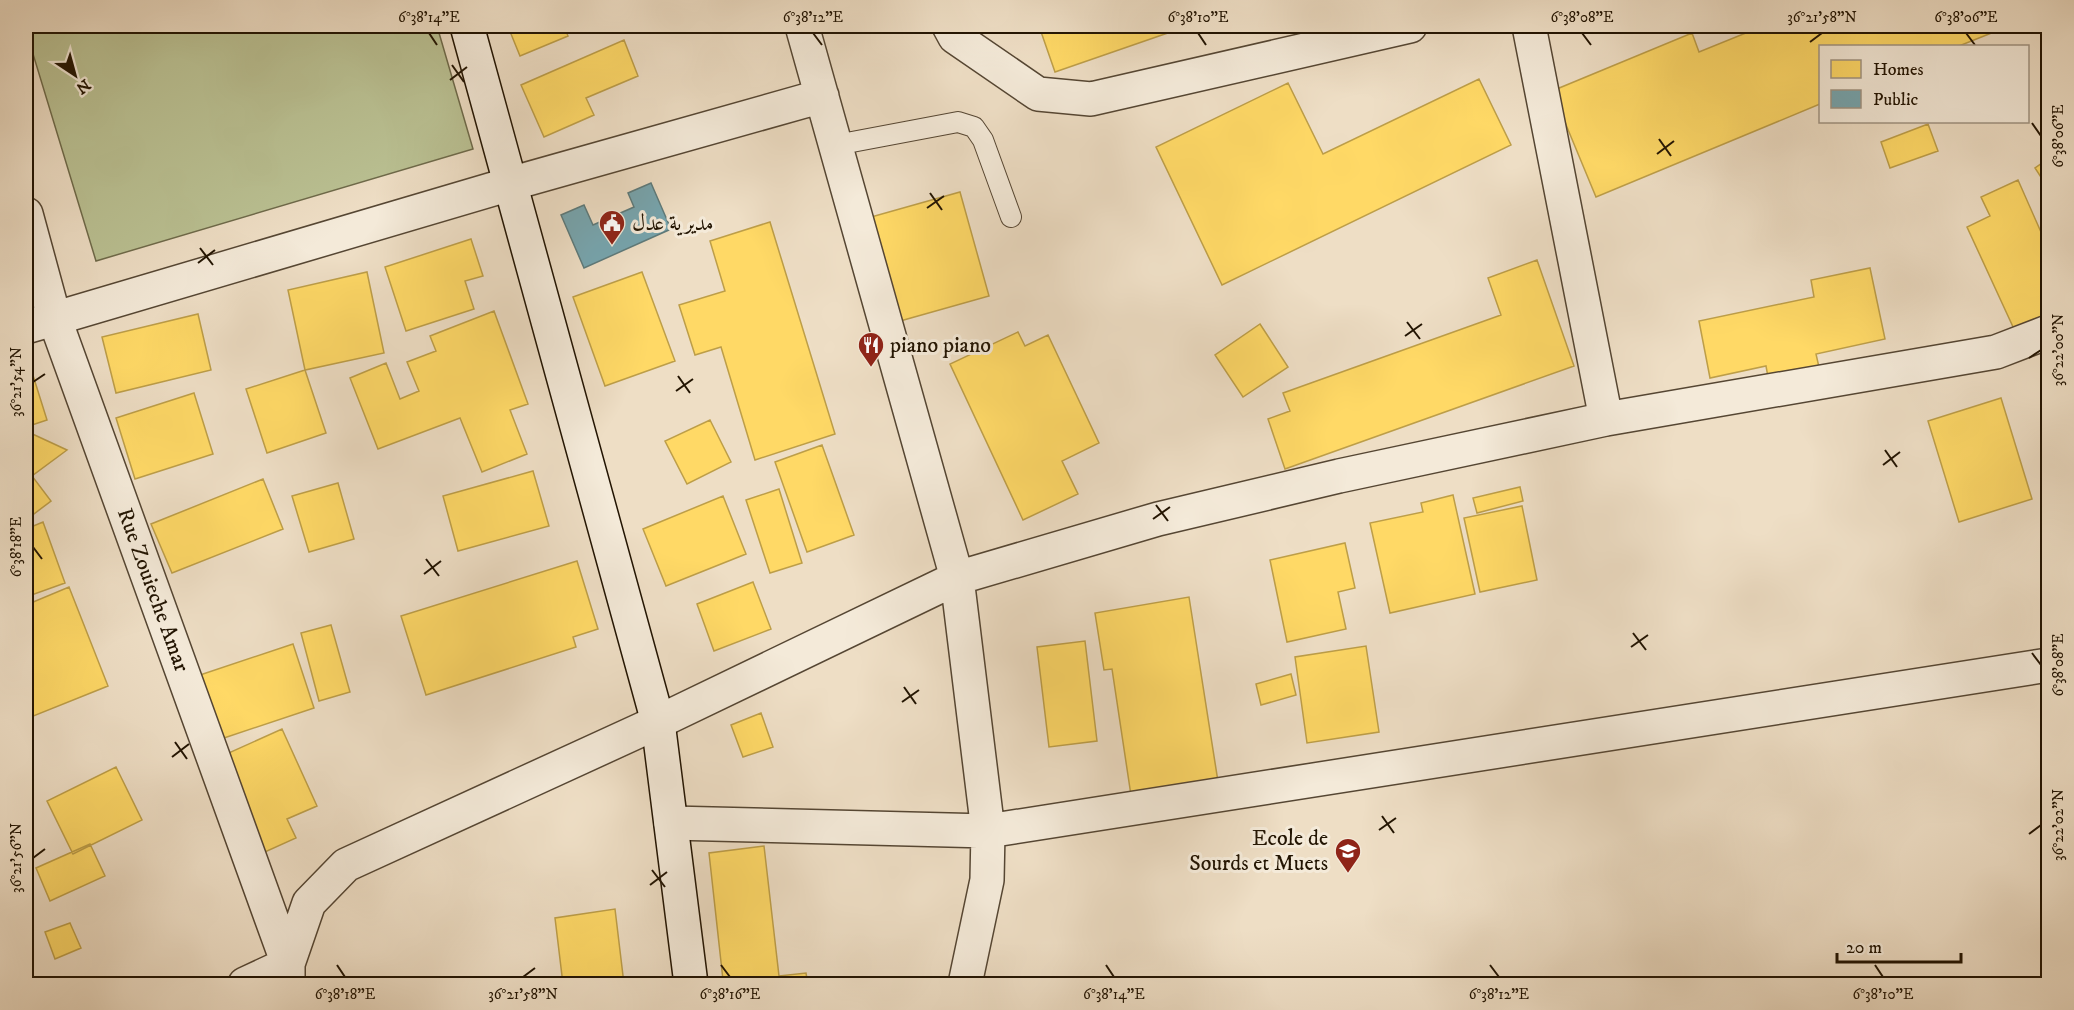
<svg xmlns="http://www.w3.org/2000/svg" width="2074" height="1010" font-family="'IM FELL DW Pica',Amiri,serif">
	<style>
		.green { fill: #bac193; stroke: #6e6a4a; stroke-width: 1.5 }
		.homes { fill: #ffd966; stroke: #bd9e48; stroke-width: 1.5 }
		.public { fill: #76a5af; stroke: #5d7a7b; stroke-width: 1.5 }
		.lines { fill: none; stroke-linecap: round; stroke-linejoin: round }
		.service-casing { stroke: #554633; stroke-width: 22 }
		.minor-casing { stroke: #554633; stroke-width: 36 }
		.secondary-casing { stroke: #221402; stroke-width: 36 }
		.service { stroke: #f4ead9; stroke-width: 20 }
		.minor { stroke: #f4ead9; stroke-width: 33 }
		.secondary { stroke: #f4ead9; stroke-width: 33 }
		.ticks { fill: none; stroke: #221402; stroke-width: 2 }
		.labels { text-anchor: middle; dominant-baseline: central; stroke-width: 6; stroke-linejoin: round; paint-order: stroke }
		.poi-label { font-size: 22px; fill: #221402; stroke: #f4ead9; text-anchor: start }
		.street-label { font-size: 22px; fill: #221402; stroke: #f4ead9 }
		.neatline { fill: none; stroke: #221402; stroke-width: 2 }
		.ticks-label { font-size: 15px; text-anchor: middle; fill: #221402 }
	</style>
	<rect width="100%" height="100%" fill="#eedec5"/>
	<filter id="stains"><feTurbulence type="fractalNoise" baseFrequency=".00333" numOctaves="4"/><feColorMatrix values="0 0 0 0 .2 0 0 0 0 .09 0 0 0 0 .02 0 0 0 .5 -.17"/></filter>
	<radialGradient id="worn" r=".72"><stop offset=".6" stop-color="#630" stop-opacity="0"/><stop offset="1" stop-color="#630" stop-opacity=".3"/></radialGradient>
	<path class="green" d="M26 26H437L473 149 96 261 26 31Z"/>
	<path class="homes" d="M517 26H564L568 36 520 56 509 29Z
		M1039 26H1188L1055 72Z
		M1763 26H2009L1959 46H1820V104L1596 197 1552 91 1692 33 1699 52Z
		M624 40 638 76 586 98 594 115 544 137 521 85Z
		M1479 79 1511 145 1222 285 1156 147 1288 83 1323 154Z
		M1928 124 1938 151 1890 168 1881 142Z
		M2048 159V188L2035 168Z
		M2018 180 2048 248V313L2014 329 1967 227 1990 216 1981 197Z
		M960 192 989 296 893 323 864 219Z
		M770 222 835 434 755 460 721 347 695 355 679 305 725 291 710 241Z
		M471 239 483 276 465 281 474 309 406 331 385 267Z
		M1537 260 1574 366 1285 469 1268 419 1290 411 1283 393 1501 315 1488 278Z
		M1870 268 1885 339 1816 354 1821 376 1770 388 1766 366 1710 378 1699 321 1814 297 1811 280Z
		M367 272 384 353 305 370 288 290Z
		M642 272 675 361 605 386 573 297Z
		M494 311 528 404 510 410 527 454 482 472 460 418 378 449 350 378 386 363 400 399 419 391 407 362 436 351 430 336Z
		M198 314 211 370 116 393 102 337Z
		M1260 324 1288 367 1243 397 1215 355Z
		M1018 332 1025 346 1048 335 1099 443 1062 461 1078 494 1023 520 950 364Z
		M31 369 47 420 26 427V371Z
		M305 370 326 433 267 453 246 389Z
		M194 393 213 454 135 479 116 418Z
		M2001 398 2032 499 1959 522 1928 421Z
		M710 420 731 462 687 484 665 441Z
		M26 431 67 450 32 476 51 501 26 520Z
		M822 445 854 535 807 552 775 462Z
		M533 471 549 526 458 551 443 496Z
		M263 479 283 529 172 573 151 524Z
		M338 483 354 539 309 552 292 496Z
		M1520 487 1523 501 1477 513 1473 498Z
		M779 489 802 563 770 573 746 500Z
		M1453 495 1475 594 1390 613 1370 523 1423 512 1421 503Z
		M723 496 746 554 666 586 643 529Z
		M1522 506 1537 580 1480 592 1464 518Z
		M43 522 65 583 26 597V529Z
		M1345 543 1355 588 1338 592 1346 629 1287 642 1270 560Z
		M577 561 598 629 573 637 576 647 426 695 401 616Z
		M753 582 771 629 714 651 697 604Z
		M69 587 108 686 26 719V605Z
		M1189 597 1219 788 1132 802 1112 669 1104 670 1095 613Z
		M331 625 350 692 319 701 301 633Z
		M1085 641 1097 741 1049 747 1037 647Z
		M293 644 314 708 215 741 194 677Z
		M1366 646 1379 732 1307 743 1295 657Z
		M1291 674 1296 695 1261 705 1256 684Z
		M761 713 773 747 743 757 731 725Z
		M282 729 317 806 287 819 296 838 245 861 202 765Z
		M116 767 142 820 73 854 47 801Z
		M90 844 105 876 50 901 36 868Z
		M764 846 779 976 806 973 808 984H747L746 978 723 980 709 853Z
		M615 909 624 984H563L555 918Z
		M70 923 81 948 55 959 45 932Z"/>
	<path class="public" d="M651 183 671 229 584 268 561 215 584 205 593 225 634 207 628 193Z"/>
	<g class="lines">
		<g class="service-casing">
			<path id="service" d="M836 145 958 122 974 127 983 140 1011 217"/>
		</g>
		<g class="minor-casing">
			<path id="minor" d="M802 26 957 578 988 831 987 880 965 984
				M949 26 955 37 1038 94 1091 99 1410 26
				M1529 26 1606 419
				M26 214 54 317 288 964
				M26 327 510 184 822 96
				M671 823 988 831 2048 665
				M288 964 309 903 346 865 658 722 957 578 1158 519 1339 476 1606 419 1996 352 2048 332
				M245 984 288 964V984"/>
		</g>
		<g class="secondary-casing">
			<path id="secondary" d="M467 26 658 722 691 984"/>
		</g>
		<use href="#service" class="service"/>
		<use href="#minor" class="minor"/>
		<use href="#secondary" class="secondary"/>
	</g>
	<path class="ticks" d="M429 33 437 45M813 33 822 45M1198 33 1206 45M1582 33 1591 45M1966 33 1975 45M1810 42 1822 33M452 65 464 82M450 80 467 67M2032 123 2041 136M1659 139 1671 156M1657 154 1674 141M930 193 942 210M927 208 944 196M200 248 213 265M198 263 215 250M1407 322 1420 339M1405 336 1422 324M2029 358 2041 350M678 376 690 393M33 382 45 374M676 391 693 379M1885 450 1897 467M1883 465 1900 452M1156 505 1168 521M1153 519 1170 507M33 547 42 559M426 559 439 576M424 574 441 561M1633 633 1646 650M1631 647 1648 635M2032 653 2041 665M904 687 916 704M902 702 919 690M175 742 187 759M172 757 189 744M1382 816 1394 833M1379 830 1396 818M2029 834 2041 825M33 858 45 849M652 870 665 887M650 885 667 872M337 965 345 977M721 965 730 977M1106 965 1114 977M1490 965 1499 977M1875 965 1883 977M523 977 535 968"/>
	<defs>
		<g id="civic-pin" transform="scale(1.35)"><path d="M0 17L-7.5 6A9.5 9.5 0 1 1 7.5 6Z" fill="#8f2418" stroke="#f4ead9"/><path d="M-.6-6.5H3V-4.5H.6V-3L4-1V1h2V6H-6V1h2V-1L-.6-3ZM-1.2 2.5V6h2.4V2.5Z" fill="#fff"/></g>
		<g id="restaurant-pin" transform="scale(1.35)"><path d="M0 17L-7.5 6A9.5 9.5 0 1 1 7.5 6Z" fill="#8f2418" stroke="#f4ead9"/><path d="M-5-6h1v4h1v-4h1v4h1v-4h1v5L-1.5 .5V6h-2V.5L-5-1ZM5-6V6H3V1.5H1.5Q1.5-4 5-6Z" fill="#fff"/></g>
		<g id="school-pin" transform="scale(1.35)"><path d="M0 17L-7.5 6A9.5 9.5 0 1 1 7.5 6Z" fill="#8f2418" stroke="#f4ead9"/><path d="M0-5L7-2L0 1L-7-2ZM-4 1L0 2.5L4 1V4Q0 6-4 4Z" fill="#fff"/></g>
	</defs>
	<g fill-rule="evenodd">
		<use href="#civic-pin" x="612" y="223"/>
		<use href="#restaurant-pin" x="871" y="345"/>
		<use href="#school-pin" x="1348" y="851"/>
	</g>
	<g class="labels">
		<g class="poi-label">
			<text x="632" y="223">مديرية عدل</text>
			<text x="890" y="345">piano piano</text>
			<text x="1328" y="838" text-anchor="end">Ecole de<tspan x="1328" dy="25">Sourds et Muets</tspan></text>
		</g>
		<g class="street-label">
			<text transform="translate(153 590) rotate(70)">Rue Zouieche Amar</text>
		</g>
	</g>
	<rect width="2074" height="1010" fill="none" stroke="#eedec5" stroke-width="66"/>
	<rect x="1819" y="45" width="210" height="78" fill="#f4ead9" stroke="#a09483" stroke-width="1.5"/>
	<rect x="1831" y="60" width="30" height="18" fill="#ffd966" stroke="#a09483" stroke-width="1.5"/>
	<text x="1873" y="75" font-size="18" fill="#221402">Homes</text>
	<rect x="1831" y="90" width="30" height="18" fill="#76a5af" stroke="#a09483" stroke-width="1.5"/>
	<text x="1873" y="105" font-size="18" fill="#221402">Public</text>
	<g transform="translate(75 75) rotate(144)" stroke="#f4ead9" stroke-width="4.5" paint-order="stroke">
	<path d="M0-4.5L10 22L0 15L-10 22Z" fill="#221402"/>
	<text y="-9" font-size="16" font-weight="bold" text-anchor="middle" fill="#221402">N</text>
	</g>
	<path d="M1837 953v9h124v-9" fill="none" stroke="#221402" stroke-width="3"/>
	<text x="1846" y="953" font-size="18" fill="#221402" stroke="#f4ead9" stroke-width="4.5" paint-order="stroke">20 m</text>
	<rect x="33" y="33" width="2008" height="944" class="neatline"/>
	<g class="ticks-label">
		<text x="429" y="22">6°38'14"E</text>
		<text x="813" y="22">6°38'12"E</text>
		<text x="1198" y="22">6°38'10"E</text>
		<text x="1582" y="22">6°38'08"E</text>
		<text x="1822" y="22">36°21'58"N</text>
		<text x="1966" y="22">6°38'06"E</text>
		<text transform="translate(2058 136) rotate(-90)" y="5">6°38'06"E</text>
		<text transform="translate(2058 350) rotate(-90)" y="5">36°22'00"N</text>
		<text transform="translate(16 382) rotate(-90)" y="5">36°21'54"N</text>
		<text transform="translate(16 547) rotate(-90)" y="5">6°38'18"E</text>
		<text transform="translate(2058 665) rotate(-90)" y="5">6°38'08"E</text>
		<text transform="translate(2058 825) rotate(-90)" y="5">36°22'02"N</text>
		<text transform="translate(16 858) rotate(-90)" y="5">36°21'56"N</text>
		<text x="345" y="999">6°38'18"E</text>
		<text x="523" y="999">36°21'58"N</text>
		<text x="730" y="999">6°38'16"E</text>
		<text x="1114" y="999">6°38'14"E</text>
		<text x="1499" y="999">6°38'12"E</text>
		<text x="1883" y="999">6°38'10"E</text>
	</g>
	<rect width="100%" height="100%" filter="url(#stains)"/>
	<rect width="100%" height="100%" fill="url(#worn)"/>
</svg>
